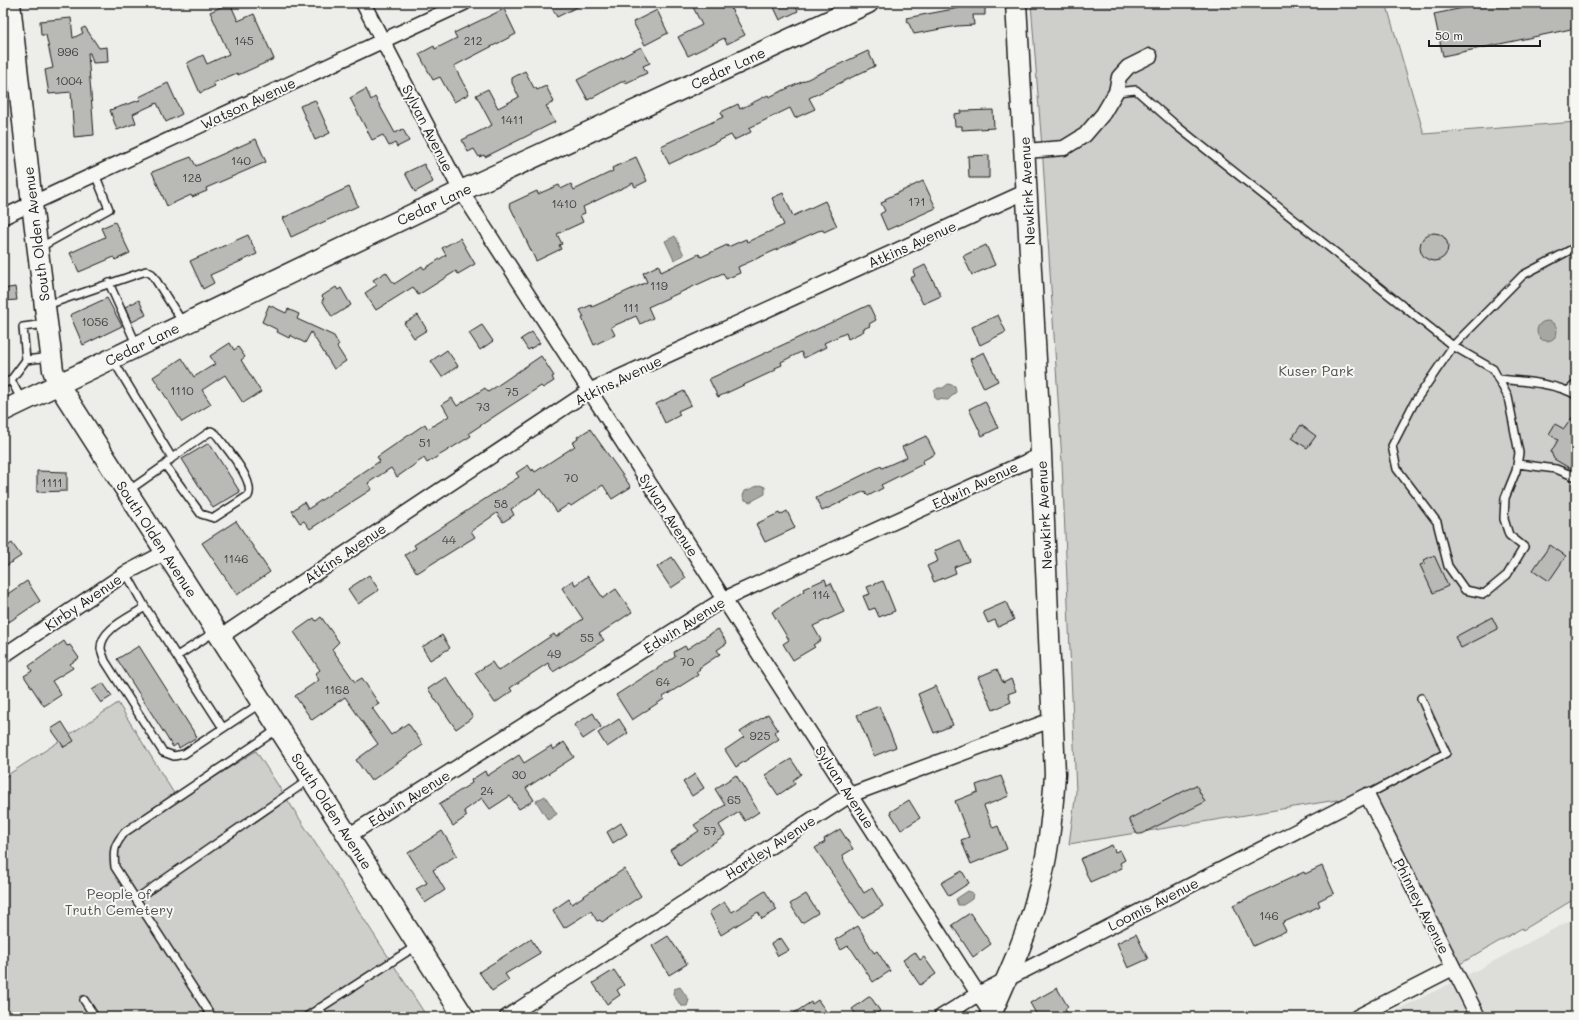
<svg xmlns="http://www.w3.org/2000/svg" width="1579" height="1020" font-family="Mali,sans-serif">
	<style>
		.built { fill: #ddddda }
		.green { fill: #cececb; stroke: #757574 }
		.water { fill: #a6a6a3; stroke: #6f6f6d }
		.building { fill: #b9b9b6; stroke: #1c1c1c }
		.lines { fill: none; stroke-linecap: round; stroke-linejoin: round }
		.lane-casing { stroke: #1c1c1c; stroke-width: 10 }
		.street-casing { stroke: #1c1c1c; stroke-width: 17 }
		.secondary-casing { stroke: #1c1c1c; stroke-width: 23 }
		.lane { stroke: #f6f6f2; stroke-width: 7 }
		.street { stroke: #f6f6f2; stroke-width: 14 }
		.secondary { stroke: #f6f6f2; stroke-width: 20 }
		.labels { text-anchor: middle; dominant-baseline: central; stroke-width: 4; stroke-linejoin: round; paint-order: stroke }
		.number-label { font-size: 12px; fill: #434342 }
		.street-label { font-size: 14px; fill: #1c1c1c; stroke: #f6f6f2 }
		.park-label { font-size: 14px; fill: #515151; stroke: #f6f6f2 }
	</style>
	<rect width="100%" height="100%" fill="#edede9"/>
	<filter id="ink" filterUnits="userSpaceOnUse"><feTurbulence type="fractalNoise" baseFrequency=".025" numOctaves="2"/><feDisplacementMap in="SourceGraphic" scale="8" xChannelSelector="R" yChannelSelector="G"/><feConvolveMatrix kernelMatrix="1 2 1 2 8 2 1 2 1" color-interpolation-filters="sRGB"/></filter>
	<g filter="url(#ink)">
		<path class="built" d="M1576 917V1017H1383L1483 967Z"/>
		<path class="green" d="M1031 3H1386L1424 134 1576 122V898L1523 930 1522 928 1453 968 1367 795 1069 844 1076 792 1062 462 1043 161Z
			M118 703 178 800 256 751 427 1017H3V778Z"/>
		<path class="water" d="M675 236 684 255 674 260 665 241Z
			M1537 331a10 10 0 1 1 20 0a10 10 0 1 1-20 0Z
			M948 384 955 386 956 392 948 400 935 399 934 391 938 388H943Z
			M760 485 765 487V494L750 502 745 500 743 496 745 491Z
			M545 796 557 814 548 820 536 801Z
			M968 891 973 893 972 899 963 905H958L956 899Z
			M680 987 689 1000 687 1006H681L673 994 674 989Z"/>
		<path class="building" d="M230 3 238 21 254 14 274 59 238 75 237 73 213 83 215 86 200 93 187 63 203 55 207 64 229 54 210 12Z
			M549 3H585L557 17Z
			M691 3H728L745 35 727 44 724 38 688 56 678 37 702 25Z
			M772 3H794L798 11 780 20Z
			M959 3H985V15H973L974 25 957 26 914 34 906 18 959 8Z
			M1487 3H1576V28L1443 56 1434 14Z
			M504 9 516 34 454 66 469 94 454 102 440 77 433 80 419 54 434 46 435 49 457 38 454 33Z
			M657 10 668 33 645 45 633 22Z
			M71 18 73 38 83 33 81 29 85 27 99 48 107 47 108 62 93 63 90 53H88L94 135 74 137 71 92 49 94 45 70 53 68 46 35H41L40 21Z
			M641 47 650 63 643 66 647 73 626 83 625 80 588 100 577 80Z
			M868 51 875 66 809 98 815 109 795 118 790 108 749 128 751 132 734 140 731 135 669 164 661 146 723 117 721 112 738 104 740 109 768 95 769 97Z
			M525 71 534 88H536L537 90 546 86 554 102 546 106 555 122 485 157 484 155 479 157 474 149 468 152 462 140 492 125 476 95 488 89 498 108 519 97 512 83V78Z
			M168 83 182 114 166 122 157 103 133 114 136 123 117 130 110 110 140 100 139 97Z
			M366 89 371 100 375 97 395 133 403 129 409 141 397 147 395 143 389 146 383 135 372 140 350 98Z
			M315 100 330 133 315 140 300 106Z
			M993 110 994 128 962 130V126H955L954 114 961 113V111Z
			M256 139 266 162 206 188 207 191 192 197 191 195 167 206 152 172 191 157 196 166Z
			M989 155V178H969L968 156Z
			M636 157 647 181 635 187 633 183 583 207 585 213 580 215 583 222 557 234 562 244 559 245 561 249 536 261 509 204 537 191 538 194 559 185 561 189 571 184 574 190 613 171 612 168Z
			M424 164 433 182 415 192 405 173Z
			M923 181 936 208 887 230 880 214 885 211 881 203 886 201 885 199Z
			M349 187 358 206 291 237 283 218Z
			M783 193 793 216 825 201 837 226 824 232 823 230 818 231 738 267 740 273 726 279 723 273 648 307 653 318 640 324 636 316 611 327 615 335 594 345 582 318 584 317 580 310 591 305 592 307 647 282 643 273 659 265 661 272 699 254 701 257 727 245 728 247 746 239 747 242 784 225 772 198Z
			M115 222 130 253 115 260 114 257 79 272 70 253 105 237 101 228Z
			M1420 247a14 14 0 1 1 28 0a14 14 0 1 1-28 0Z
			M248 235 257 254 210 275 214 283 203 289 190 261Z
			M460 238 475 264 458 274 456 271 418 295 413 287 376 310 365 293 377 285 373 280 386 272 394 284 422 266 424 269 446 255 442 248Z
			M986 245 995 265 972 275 963 256Z
			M925 265 941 296 923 304 910 278 915 276 913 271Z
			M15 287 17 300 3 301V289Z
			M336 287 338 290 341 288 351 305 332 317 322 300 324 299 322 296Z
			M107 298 122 326 83 345 70 315Z
			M139 300 146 315 132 322 125 307Z
			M269 305 286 313 288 309 299 314 297 319 334 336 339 345 337 347 346 361 334 369 311 332 305 343 290 335 289 338 277 332 278 330 262 322Z
			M869 305 876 320 869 324 870 326 863 329 864 331 848 339 846 333 824 343 826 347 804 358 801 352 781 362 782 365 775 368 776 370 718 397 709 379Z
			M418 315 427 330 414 338 404 323Z
			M998 315 1006 332 980 345 972 327Z
			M482 325 493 341 480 350 469 333Z
			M532 332 540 343 528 350 521 339Z
			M230 343 234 350 238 347 245 357 241 360 261 392 243 403 225 375 202 390 211 404 182 422 153 377 182 358 194 377 215 364 210 356Z
			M447 350 458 366 442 377 431 361Z
			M984 352 998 381 984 388 970 359Z
			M541 356 554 376 552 377 554 381 543 388 541 386 510 406 469 433 471 436 427 463 424 458 397 477 391 468 368 483 372 489 310 529 304 521 300 523 292 511 304 502 308 509 380 461 377 457 425 424 428 429 449 416 442 404 452 398 457 406 485 388 488 392Z
			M684 391 691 405 678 411 680 415 665 423 656 404Z
			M985 401 998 428 982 436 969 409Z
			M1576 412V472L1554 459 1551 452 1558 440 1549 434 1555 424 1564 429Z
			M1301 425 1316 436 1307 448 1292 438Z
			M590 429 631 487 612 499 603 485 571 506 569 504 557 512 541 489 511 509 514 515 503 522 497 513 471 531 475 537 417 573 405 555 416 548 414 545 519 477 516 473 528 465 532 471 533 469 535 472 575 446 572 443 578 439 577 437Z
			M926 436 935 454 922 461 923 464 881 485 883 488 868 496 865 491 822 511 816 498 881 466 882 468 907 457 902 447Z
			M209 443 240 492 213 508 182 459Z
			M37 471 67 472V491L37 492Z
			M787 511 795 528 765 542 756 524 779 513 780 515Z
			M236 521 270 572 237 595 202 543Z
			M960 540 969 561 954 567 956 573 934 582 927 566 938 561 934 551Z
			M12 543 21 556 3 568V549Z
			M1550 545 1566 556 1549 581 1533 570Z
			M1434 555 1448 586 1433 593 1420 565 1425 563 1424 560Z
			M672 557 686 578 671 588 657 567Z
			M369 575 379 590 358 604 348 589Z
			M588 576 603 598 616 589 632 612 599 634 604 640 553 672 548 663 510 688 512 691 495 703 475 673 492 662 498 671 554 634 556 637 583 619 562 588 573 580 575 585Z
			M825 579 827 585 831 583 844 612 813 626 821 640 813 645 815 647 793 660 783 644 789 640 772 612 804 591 803 589Z
			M27 581 40 601 3 626V597Z
			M883 581 895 611 879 617 875 608 869 610 863 596 870 594 867 587Z
			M1006 602 1014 620 998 627 995 620 988 623 983 612Z
			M321 617 339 642 332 649 355 682 362 678 379 704 372 708 391 735 408 723 423 745 371 781 356 760 378 744 345 697 312 720 295 696 319 680 315 674 320 670 294 632 314 618 316 621Z
			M1492 617 1498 629 1461 648 1455 637Z
			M718 629 727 643 717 650 720 654 699 668 700 669 696 672 698 675 663 697 664 699 632 720 616 695 675 657 674 652 685 646 687 649Z
			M442 635 450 648 430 660 422 647Z
			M64 641 67 646 70 645 79 658 70 664 73 668 52 681 61 695 44 706 24 676 32 671 29 666Z
			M139 646 197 737 179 748 177 744 173 747 117 659Z
			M997 669 1003 683 1011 679 1016 691 1008 694 1011 702 993 710 978 677Z
			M446 677 473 717 456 729 428 689Z
			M103 683 112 696 101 703 92 690Z
			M936 686 953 725 934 733 918 694Z
			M879 706 896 747 874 756 857 715Z
			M593 713 601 727 583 739 574 725Z
			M768 714 778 730 774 732 779 739 736 767 725 750 744 737 740 732Z
			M619 719 628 733 607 747 598 733Z
			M62 722 74 741 64 747 51 729Z
			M564 742 574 757 526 788 534 800 519 809 510 796 490 809 482 798 464 811 467 816 453 826 439 804 472 783 471 780 485 771 487 776 519 755 524 763 551 746 553 750Z
			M791 759 801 774 793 780 795 784 778 795 765 775Z
			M695 774 704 788 692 796 683 782Z
			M736 775 759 812 745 821 739 812 719 825 725 835 680 866 670 850 699 831 694 825 725 805 715 789Z
			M1001 776 1009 796 984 806 993 828 998 826 1007 849 971 864 961 840 969 837 955 801 978 792 976 785Z
			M1196 785 1205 802 1141 834H1137L1129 819Z
			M909 800 920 818 901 830 890 812Z
			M621 823 627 834 613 843 607 832Z
			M840 829 853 849 843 855 844 861 864 893 872 888 883 906 862 918 815 848 825 842 824 839Z
			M442 831 457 855 433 870 445 890 425 903 416 889 427 883 408 853Z
			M1112 845 1115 852 1120 850 1125 860 1120 863 1122 868 1090 882 1080 859Z
			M1322 866 1334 893 1318 901 1320 906 1282 923 1286 931 1253 946 1233 905 1304 872 1305 874Z
			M624 869 641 896 602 922 600 920 597 921 591 911 564 928 553 910 569 899 572 904Z
			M962 871 969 883 949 896 941 883Z
			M765 891 777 910 762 919 758 912 721 935 709 912 724 902 732 912Z
			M806 894 818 913 802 923 790 904Z
			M970 913 991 944 973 957 952 925Z
			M858 926 874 953 877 951 890 971 873 982 852 950 848 946 841 950 835 940Z
			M1136 934 1148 959 1128 968 1117 943Z
			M668 936 687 964 669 975 652 946Z
			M781 938 789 950 778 956 771 944Z
			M531 939 540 953 505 974 509 980 492 991 479 972Z
			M915 952 920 960 924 957 936 974 920 985 903 960Z
			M614 970 624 985 617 990 620 995 607 1004 593 983Z
			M1057 988 1068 1007 1065 1009 1069 1017H1038L1030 1003Z
			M870 996 880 1011 871 1017H858L852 1009Z
			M818 1000 830 1017H788L811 1002 812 1004Z"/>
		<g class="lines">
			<g class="lane-casing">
				<path id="lane" d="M1116 92 1136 90 1178 127 1453 346 1493 369 1508 397 1519 453 1516 471 1505 498 1504 519 1509 535 1524 547 1507 575 1484 594 1465 590 1448 566 1437 522 1397 469 1392 446 1414 403 1453 346 1523 275 1576 247
					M39 248 109 209 95 174
					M109 283 137 346
					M47 305 146 271 152 274 183 323
					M26 360 23 327 45 324
					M113 360 172 458 165 465 128 491
					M1498 379C1521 381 1556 383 1576 395
					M11 380 22 401
					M3 384 11 380 26 360 50 357
					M1568 391 1576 384
					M1518 464 1556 469 1576 477
					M165 465 201 514 214 518 248 496C256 481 225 447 216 434L211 431 172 458
					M126 573 145 607 223 728
					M145 607C131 617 100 629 101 649 102 653 104 658 105 661L163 752 174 756 184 754 261 703
					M177 656 216 631
					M1367 795 1446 753 1421 698
					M136 899 310 779
					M84 1000 95 1017
					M319 1008 325 1017
					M212 1017 115 867C113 850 114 845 125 832L278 729
					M306 1017 416 946"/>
			</g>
			<g class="street-casing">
				<path id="street" d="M363 3 461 191 993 1017
					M1025 151 1064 148 1085 135 1103 114 1116 92 1119 77 1128 67 1150 56
					M3 217 464 3
					M220 637 589 391 1027 191
					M3 656 126 573 166 552
					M348 836 724 599 1041 455
					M507 1017 850 795 1054 719
					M941 1017 978 994 1367 795 1478 1017
					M1357 1017 1453 968"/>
			</g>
			<g class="secondary-casing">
				<path id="secondary" d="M10 3 32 204 53 370 58 384 464 1017
					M3 411 461 191 868 3
					M990 1017C1006 979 1024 943 1035 903 1048 861 1052 818 1055 774L1040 431 1016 3"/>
			</g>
			<use href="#lane" class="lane"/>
			<use href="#street" class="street"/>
			<use href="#secondary" class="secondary"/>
		</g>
	</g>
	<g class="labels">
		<g class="number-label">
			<text x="244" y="40">145</text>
			<text x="473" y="40">212</text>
			<text x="68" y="51">996</text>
			<text x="69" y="80">1004</text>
			<text x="512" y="119">1411</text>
			<text x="241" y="160">140</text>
			<text x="192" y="177">128</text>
			<text x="917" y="201">171</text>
			<text x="564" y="203">1410</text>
			<text x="659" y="285">119</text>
			<text x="631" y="307">111</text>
			<text x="95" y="321">1056</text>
			<text x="182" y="390">1110</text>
			<text x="512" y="391">75</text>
			<text x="483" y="406">73</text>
			<text x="425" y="442">51</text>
			<text x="571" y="477">70</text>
			<text x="52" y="482">1111</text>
			<text x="501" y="503">58</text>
			<text x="449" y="539">44</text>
			<text x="236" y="558">1146</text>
			<text x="821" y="594">114</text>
			<text x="587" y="637">55</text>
			<text x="554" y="653">49</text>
			<text x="687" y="661">70</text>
			<text x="663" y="681">64</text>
			<text x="337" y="689">1168</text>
			<text x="760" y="735">925</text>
			<text x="519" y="774">30</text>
			<text x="487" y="790">24</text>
			<text x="734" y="799">65</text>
			<text x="710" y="830">57</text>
			<text x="1269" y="915">146</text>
		</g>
		<g class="street-label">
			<text transform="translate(728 68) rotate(-25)">Cedar Lane</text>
			<text transform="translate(248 103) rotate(-25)">Watson Avenue</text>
			<text transform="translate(428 128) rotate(63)">Sylvan Avenue</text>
			<text transform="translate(1027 191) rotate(-93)">Newkirk Avenue</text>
			<text transform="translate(434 204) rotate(-25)">Cedar Lane</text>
			<text transform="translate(36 234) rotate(-97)">South Olden Avenue</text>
			<text transform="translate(912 244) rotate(-24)">Atkins Avenue</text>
			<text transform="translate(142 344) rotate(-26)">Cedar Lane</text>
			<text transform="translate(618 380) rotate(-26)">Atkins Avenue</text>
			<text transform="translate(975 485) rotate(-25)">Edwin Avenue</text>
			<text transform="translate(669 515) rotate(57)">Sylvan Avenue</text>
			<text transform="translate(1044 515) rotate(-93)">Newkirk Avenue</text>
			<text transform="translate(157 539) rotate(57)">South Olden Avenue</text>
			<text transform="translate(345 553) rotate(-34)">Atkins Avenue</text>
			<text transform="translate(83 602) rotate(-34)">Kirby Avenue</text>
			<text transform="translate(684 625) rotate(-32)">Edwin Avenue</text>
			<text transform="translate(845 787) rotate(57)">Sylvan Avenue</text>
			<text transform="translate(409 798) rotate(-32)">Edwin Avenue</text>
			<text transform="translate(332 811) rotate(57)">South Olden Avenue</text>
			<text transform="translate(770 847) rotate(-33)">Hartley Avenue</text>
			<text transform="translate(1153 904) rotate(-27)">Loomis Avenue</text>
			<text transform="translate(1422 906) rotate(63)">Phinney Avenue</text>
		</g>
		<g class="park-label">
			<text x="1316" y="370">Kuser Park</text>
			<text x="119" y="893">People of<tspan x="119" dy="16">Truth Cemetery</tspan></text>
		</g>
	</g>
	<rect width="1579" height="1020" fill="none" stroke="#f6f6f2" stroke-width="16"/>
	<rect x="8" y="8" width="1563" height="1004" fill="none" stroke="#1c1c1c" stroke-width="1.5" filter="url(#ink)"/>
	<path d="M1429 40v6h111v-6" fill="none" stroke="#1c1c1c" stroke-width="2"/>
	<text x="1435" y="40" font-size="12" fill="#1c1c1c" stroke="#f6f6f2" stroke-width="3" paint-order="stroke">50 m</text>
</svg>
